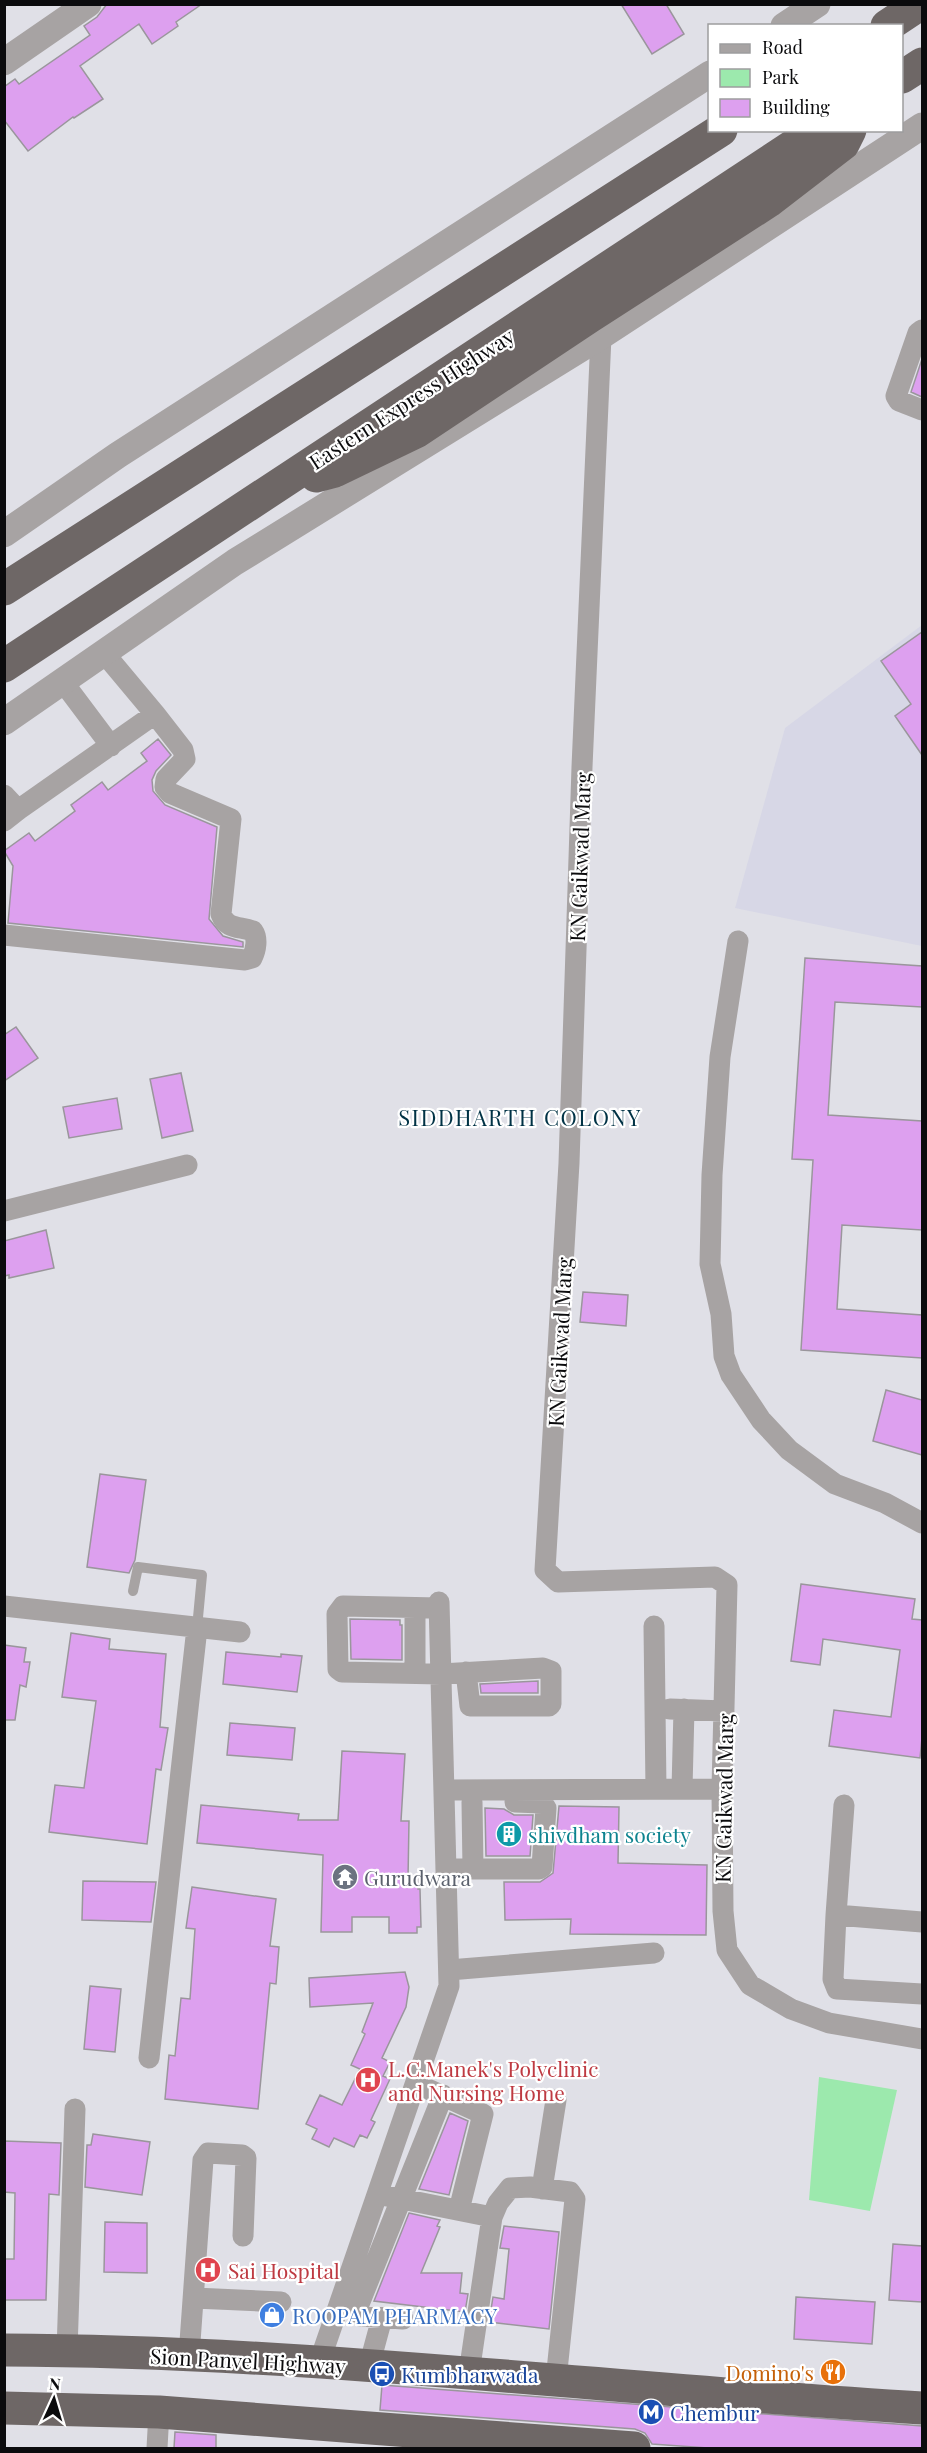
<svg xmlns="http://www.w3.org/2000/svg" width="927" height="2453" font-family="'Playfair Display',serif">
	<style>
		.built { fill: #d7d7e6 }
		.green { fill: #9ce9ad }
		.building { fill: #dda0ef; stroke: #9a969c; stroke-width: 1.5 }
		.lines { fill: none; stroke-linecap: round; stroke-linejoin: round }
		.service { stroke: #a7a3a3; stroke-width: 10 }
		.minor { stroke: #a7a3a3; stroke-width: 21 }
		.tertiary { stroke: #a7a3a3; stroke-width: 27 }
		.trunk { stroke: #6e6766; stroke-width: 33 }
		.labels { text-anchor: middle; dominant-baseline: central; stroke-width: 4.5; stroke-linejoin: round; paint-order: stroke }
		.street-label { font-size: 21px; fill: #0b0b0d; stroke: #fff }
		.culture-label { font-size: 21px; fill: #0d838f; stroke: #fff; text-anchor: start }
		.worship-label { font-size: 21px; fill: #5b616d; stroke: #fff; text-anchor: start }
		.health-label { font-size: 21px; fill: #be3a42; stroke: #fff; text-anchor: start }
		.shop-label { font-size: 21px; fill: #366cbe; stroke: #fff; text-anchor: start }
		.food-label { font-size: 21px; fill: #c56008; stroke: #fff; text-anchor: end }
		.transit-label { font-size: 21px; fill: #164399; stroke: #fff; text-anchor: start }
		.neighbourhood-label { font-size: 22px; letter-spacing: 1.5px; fill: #003245; stroke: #fff }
	</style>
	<rect width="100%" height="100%" fill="#e0e0e7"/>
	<path class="built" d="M922 625V946L735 908 785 728Z"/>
	<path class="green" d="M819 2077 897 2090 870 2211 809 2200Z"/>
	<path class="building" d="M107 4H202L176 22 178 26 152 44 139 24 80 66 103 99 74 118 73 117 28 151 4 120V87L15 79 19 84 90 35 84 26 97 17Z
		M621 4H666L684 34 652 54Z
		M922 359V397L911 392Z
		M922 632V755L895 716 911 704 881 661Z
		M158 739 171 755 156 771 152 780 153 791 165 805 217 827 209 919 223 936 243 942V947L8 923 13 866 4 851 29 833 35 841 75 811 71 805 102 782 108 790 147 761 141 753Z
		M805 958 922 966V1007L835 1002 828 1115 922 1121V1230L842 1225 837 1309 922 1315V1358L801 1350 813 1160 792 1159Z
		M16 1027 38 1058 4 1081V1035Z
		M181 1073 193 1131 162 1138 150 1079Z
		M117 1098 122 1129 69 1138 63 1107Z
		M46 1230 54 1268 9 1278V1275L4 1276V1241Z
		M583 1292 628 1295 626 1326 580 1322Z
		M886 1390 922 1400V1455L873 1441Z
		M100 1474 146 1480 135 1560 129 1573 87 1567Z
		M801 1584 915 1599 912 1619 922 1620V1738L920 1758 829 1746 834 1710 891 1717 900 1650 823 1639 820 1665 791 1661Z
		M350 1619 400 1620V1625H402V1660L351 1659Z
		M71 1633 110 1639 109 1649 166 1654 160 1727 168 1728 161 1770 156 1769 147 1844 49 1832 55 1785 84 1788 96 1701 62 1697Z
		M4 1645 26 1648 24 1662H30L26 1687 20 1685 15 1720H4Z
		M226 1652 281 1657V1654L302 1656 297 1692 223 1684Z
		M538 1681V1693H481L480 1684Z
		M230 1723 295 1728 292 1760 227 1755Z
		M342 1751 405 1754 401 1821H409L408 1879H418V1889H420L421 1927H417V1933H389V1917H352V1932H321L323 1855 197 1843 201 1805 299 1814 298 1820H338Z
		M559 1806 619 1807 618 1863 707 1865 706 1935 570 1934 571 1919 505 1920 504 1882H540L553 1873Z
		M485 1808 504 1809 514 1815H533L530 1856H486Z
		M83 1881 156 1882 151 1922 82 1920Z
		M192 1887 276 1899 270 1946 279 1947 276 1984 270 1983 258 2109 165 2099 169 2055 175 2056 181 1998 190 1999 195 1929 186 1928Z
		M405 1972 409 1987 406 2007 382 2058 390 2062 383 2076 390 2079 371 2120 375 2122 367 2138 360 2135 354 2147 334 2138 329 2147 312 2139 317 2129 306 2124 320 2095 342 2105 360 2069 351 2065 365 2034 362 2032 373 2003 310 2007 309 1978Z
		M90 1986 121 1989 115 2052 84 2049Z
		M450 2113 468 2121 449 2195 419 2189Z
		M93 2134 150 2142 142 2195 85 2187 87 2145H91Z
		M4 2141 61 2143 59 2195 49 2194 46 2300H4V2259H14L15 2193 4 2192Z
		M409 2213 440 2220 437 2226 440 2227 421 2273H462L460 2293 468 2294 465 2312 374 2301Z
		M105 2222 147 2223V2273L104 2272Z
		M504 2226 559 2232 549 2329 489 2322 493 2297 504 2299 509 2249 500 2248Z
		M893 2244 922 2246V2302L889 2300Z
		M796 2297 875 2302 872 2344 794 2339Z
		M382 2385 922 2426V2448H708L652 2444 645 2433 635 2429 380 2410Z
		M175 2432 216 2435V2448H174Z"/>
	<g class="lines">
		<path class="service" d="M133 1591 138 1567 202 1575 197 1628"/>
		<path class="minor" d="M922 330 918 333 896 396 899 401 922 410
			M601 336 582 767 569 1163 545 1570 558 1582 715 1577 727 1585 722 1789 723 1911 727 1950 750 1985 791 2009 829 2023 922 2039
			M104 653 155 714
			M63 682 111 746
			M4 795 18 810 4 821
			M4 935 245 960 252 958C256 950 258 938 253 931 239 926 227 930 221 914L231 819 170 793 165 787 166 779 185 759 183 750 155 714 18 810
			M738 941 720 1057 712 1175 710 1264 721 1314 724 1356 731 1375 761 1420 789 1450 835 1484 885 1503 922 1523
			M4 1211 187 1165
			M4 1606 240 1632
			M439 1608 343 1606 337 1614 338 1669 342 1672 441 1674 543 1668 551 1671V1704L549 1706H470L466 1672
			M654 1626 656 1789
			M415 1673V1608
			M670 1709 724 1711
			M682 1789 684 1709
			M445 1790 722 1789
			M472 1802 473 1869
			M844 1805 836 1915 922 1922
			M447 1869H539L542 1867 546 1808 542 1803 515 1802
			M836 1915 833 1979 837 1989 922 1994
			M449 1970 654 1953
			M149 2058 197 1628
			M430 2090 483 2114 459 2210
			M542 2189 556 2100
			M387 2196 492 2217
			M194 2298 281 2302
			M403 2319 360 2316 357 2309 443 2095
			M67 2351 75 2109
			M189 2356 203 2160 208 2153 242 2155 246 2158 243 2236
			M319 2363 449 1986 439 1602
			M369 2366 382 2318
			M469 2373 492 2217 498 2203 510 2188 530 2187 570 2192 575 2199 556 2380
			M157 2448 159 2412"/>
		<path class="tertiary" d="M784 26 817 4
			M4 62 88 4
			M4 534 118 455 710 74
			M4 722 235 562 601 336 922 126"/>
		<path class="trunk" d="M887 26 920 4
			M902 77 922 64
			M316 476 335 471 416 432 589 317 769 201 843 144 850 130
			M4 589 721 130
			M4 666 817 130
			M4 2350C311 2351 617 2390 922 2408
			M4 2408 159 2412 634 2448"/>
	</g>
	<defs>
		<g id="building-disc" transform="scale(1.35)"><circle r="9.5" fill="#0f9aa8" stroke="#fff"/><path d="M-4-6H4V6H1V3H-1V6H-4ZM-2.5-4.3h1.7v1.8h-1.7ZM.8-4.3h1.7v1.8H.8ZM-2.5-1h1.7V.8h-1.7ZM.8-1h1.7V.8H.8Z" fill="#fff"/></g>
		<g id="temple-disc" transform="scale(1.35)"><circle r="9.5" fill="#6b7280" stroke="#fff"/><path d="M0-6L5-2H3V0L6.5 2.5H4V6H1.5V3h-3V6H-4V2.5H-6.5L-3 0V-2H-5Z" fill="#fff"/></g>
		<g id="hospital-disc" transform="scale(1.35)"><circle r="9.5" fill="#e0444e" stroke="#fff"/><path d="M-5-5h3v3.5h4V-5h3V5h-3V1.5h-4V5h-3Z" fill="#fff"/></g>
		<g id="shop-disc" transform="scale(1.35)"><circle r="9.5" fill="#3f7fe0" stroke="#fff"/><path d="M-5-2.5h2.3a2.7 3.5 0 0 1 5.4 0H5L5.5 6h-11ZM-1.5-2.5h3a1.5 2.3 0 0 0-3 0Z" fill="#fff"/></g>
		<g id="restaurant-disc" transform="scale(1.35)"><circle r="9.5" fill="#e8710a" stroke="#fff"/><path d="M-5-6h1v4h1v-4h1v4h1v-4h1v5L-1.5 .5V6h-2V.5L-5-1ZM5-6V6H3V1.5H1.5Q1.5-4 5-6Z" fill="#fff"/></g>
		<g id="bus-disc" transform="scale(1.35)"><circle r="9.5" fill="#1a4fb4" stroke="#fff"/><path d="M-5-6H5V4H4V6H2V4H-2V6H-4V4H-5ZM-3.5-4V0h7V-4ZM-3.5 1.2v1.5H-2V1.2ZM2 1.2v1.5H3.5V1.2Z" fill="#fff"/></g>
		<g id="metro-disc" transform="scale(1.35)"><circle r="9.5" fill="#1a4fb4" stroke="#fff"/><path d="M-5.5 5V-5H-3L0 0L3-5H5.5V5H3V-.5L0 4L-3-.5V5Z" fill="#fff"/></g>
	</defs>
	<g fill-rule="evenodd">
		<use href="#building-disc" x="509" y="1834"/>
		<use href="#temple-disc" x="345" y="1877"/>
		<use href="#hospital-disc" x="368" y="2080"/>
		<use href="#hospital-disc" x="208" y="2270"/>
		<use href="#shop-disc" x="272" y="2315"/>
		<use href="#restaurant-disc" x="833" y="2372"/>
		<use href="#bus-disc" x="382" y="2374"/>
		<use href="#metro-disc" x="651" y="2412"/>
	</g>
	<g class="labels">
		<g class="street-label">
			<text transform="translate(411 398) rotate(-33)">Eastern Express Highway</text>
			<text transform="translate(579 857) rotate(-88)">KN Gaikwad Marg</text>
			<text transform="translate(559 1342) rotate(-87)">KN Gaikwad Marg</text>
			<text transform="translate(723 1798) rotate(-89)">KN Gaikwad Marg</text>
			<text transform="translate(248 2360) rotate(3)">Sion Panvel Highway</text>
		</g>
		<g class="culture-label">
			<text x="528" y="1834">shivdham society</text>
		</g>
		<g class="worship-label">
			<text x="364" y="1877">Gurudwara</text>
		</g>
		<g class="health-label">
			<text x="388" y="2068">L.C.Manek's Polyclinic<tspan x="388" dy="24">and Nursing Home</tspan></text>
			<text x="228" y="2270">Sai Hospital</text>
		</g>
		<g class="shop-label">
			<text x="292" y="2315">ROOPAM PHARMACY</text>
		</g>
		<g class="food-label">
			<text x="814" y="2372">Domino's</text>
		</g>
		<g class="transit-label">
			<text x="401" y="2374">Kumbharwada</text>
			<text x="670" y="2412">Chembur</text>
		</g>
		<g class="neighbourhood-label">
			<text x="520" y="1117">SIDDHARTH COLONY</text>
		</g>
	</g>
	<rect width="927" height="2453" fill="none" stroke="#0b0b0d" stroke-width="12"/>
	<rect x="708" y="24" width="195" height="108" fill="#ffffff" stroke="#9d9d9e" stroke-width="1.5"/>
	<rect x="720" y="44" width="30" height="9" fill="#a7a3a3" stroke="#9d9d9e" stroke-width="1.5"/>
	<text x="762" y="54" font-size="18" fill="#0b0b0d">Road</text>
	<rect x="720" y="69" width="30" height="18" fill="#9ce9ad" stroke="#9d9d9e" stroke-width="1.5"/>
	<text x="762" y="84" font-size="18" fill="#0b0b0d">Park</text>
	<rect x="720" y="99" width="30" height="18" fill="#dda0ef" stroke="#9d9d9e" stroke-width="1.5"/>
	<text x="762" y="114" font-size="18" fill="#0b0b0d">Building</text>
	<g transform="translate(54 2399) rotate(4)" stroke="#ffffff" stroke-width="4.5" paint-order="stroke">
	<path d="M0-4.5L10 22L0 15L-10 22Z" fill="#0b0b0d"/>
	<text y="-9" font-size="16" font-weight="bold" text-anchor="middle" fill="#0b0b0d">N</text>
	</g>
</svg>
